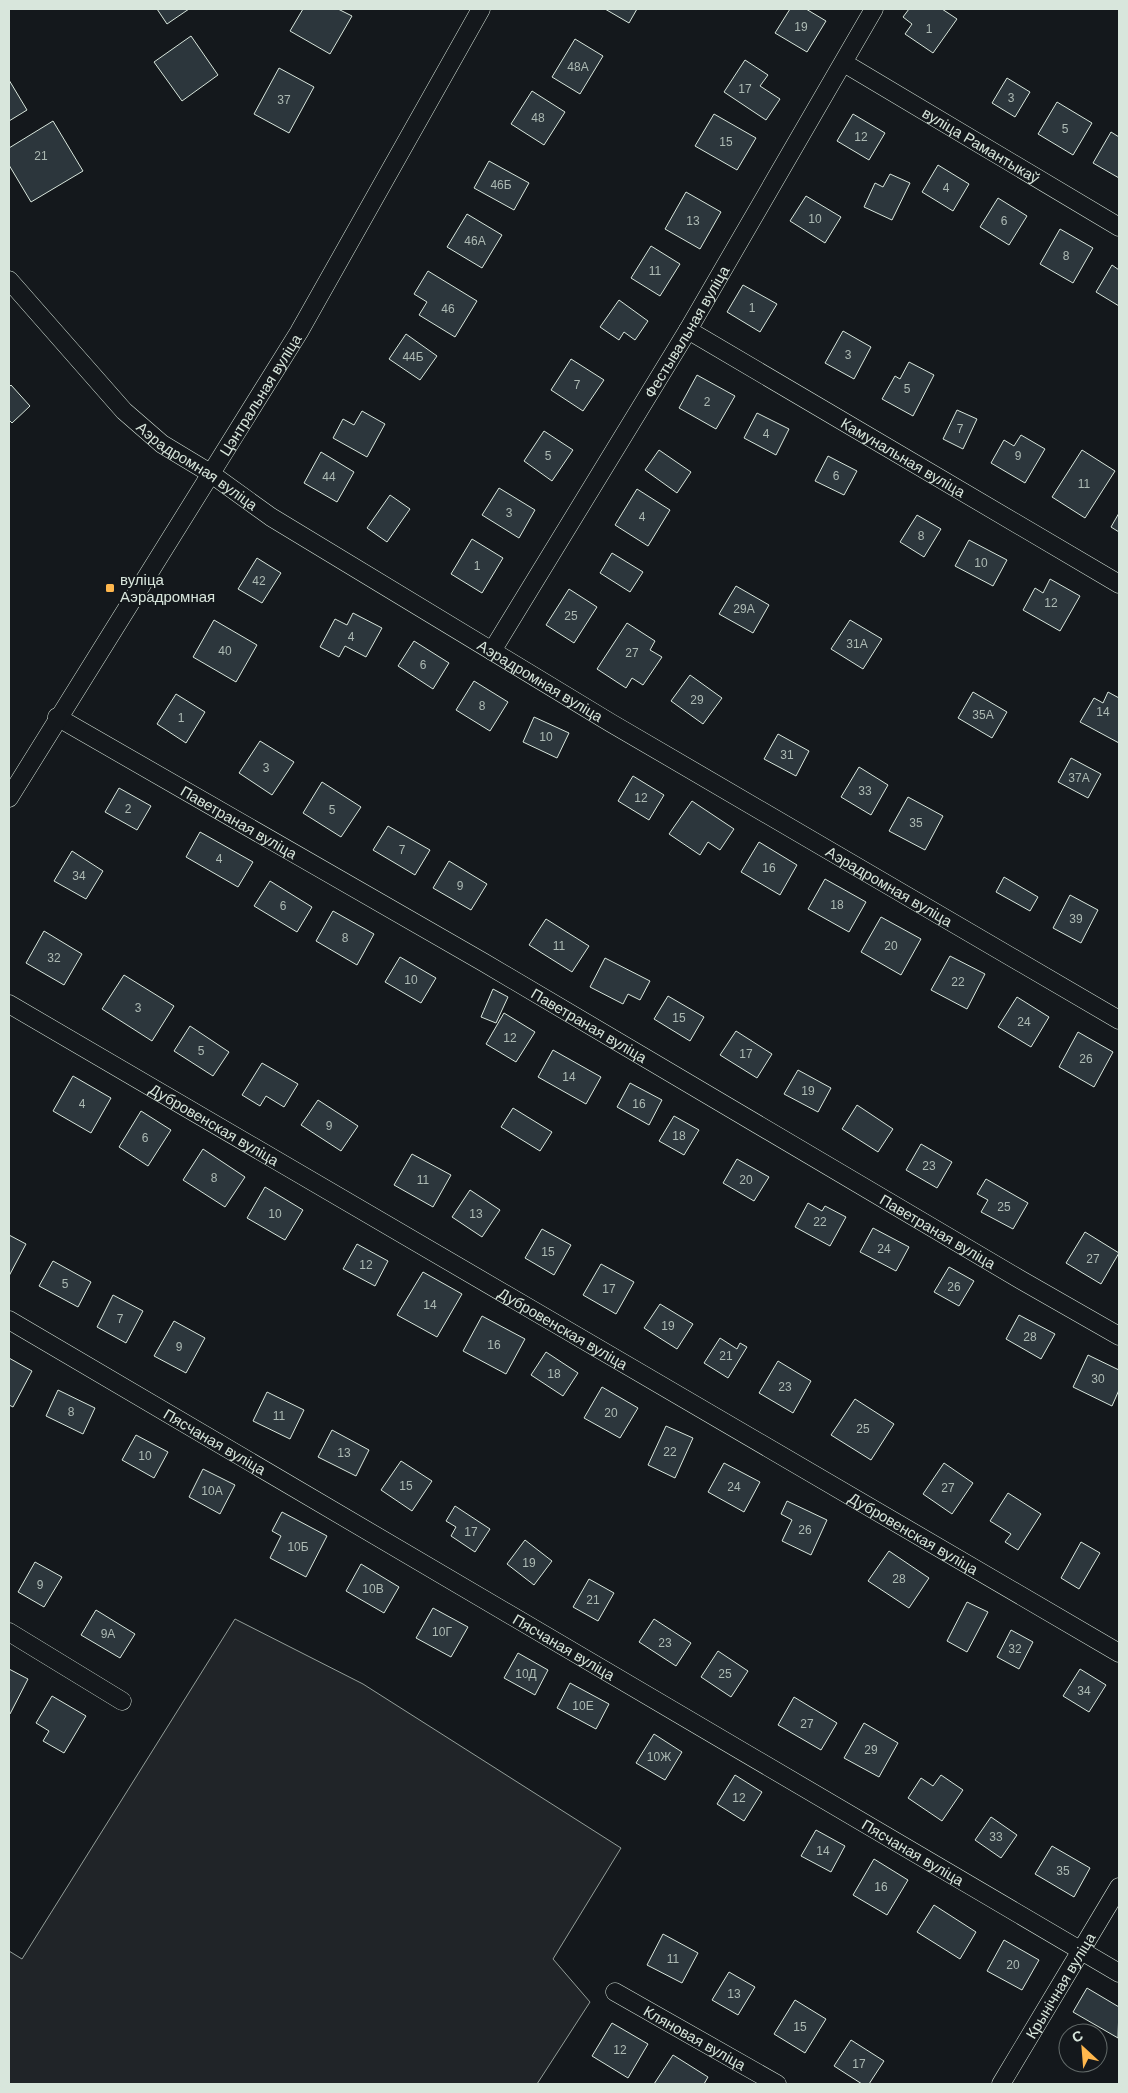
<svg xmlns="http://www.w3.org/2000/svg" width="1128" height="2093" font-family="Helvetica,sans-serif">
	<style>
		.green { fill: #202428; stroke: #939e99 }
		.building { fill: #2c363c; stroke: #d8e6dc }
		.lines { fill: none; stroke-linecap: round; stroke-linejoin: round }
		.minor-casing { stroke: #d8e6dc; stroke-width: 19 }
		.minor { stroke: #14181c; stroke-width: 18 }
		.poi-dot { fill: #ffb74d; stroke: #14181c; stroke-width: 2 }
		.labels { text-anchor: middle; dominant-baseline: central; stroke-width: 4; stroke-linejoin: round; paint-order: stroke }
		.number-label { font-size: 12px; fill: #adbab4 }
		.street-label { font-size: 15px; fill: #d8e6dc; stroke: #14181c }
		.poi-label { font-size: 15px; fill: #d8e6dc; stroke: #14181c; text-anchor: start }
	</style>
	<rect width="100%" height="100%" fill="#14181c"/>
	<path class="green" d="M235 1619 363 1684 621 1848 553 1959 590 2002 537 2084H9V1951L22 1959Z"/>
	<path class="building" d="M157 9H189L167 24Z
		M303 9H338L352 16 330 54 290 31Z
		M605 9H637L629 23Z
		M790 9H806L826 21 807 52 775 33Z
		M909 9H942L957 19 933 53 905 34 912 24 903 17Z
		M191 36 218 75 182 101 154 62Z
		M575 39 603 56 580 94 552 77Z
		M745 60 768 75 760 86 780 99 766 120 724 92Z
		M279 68 314 87 289 133 254 114Z
		M1007 78 1030 92 1015 117 992 103Z
		M9 80 27 110 9 121Z
		M532 91 565 112 544 145 511 124Z
		M1057 102 1092 123 1073 155 1038 134Z
		M714 114 756 138 737 170 695 146Z
		M853 114 885 133 869 160 837 141Z
		M53 121 83 171 31 202 9 165V148Z
		M1111 132 1119 137V178L1093 163Z
		M489 161 529 183 514 210 474 188Z
		M938 165 969 184 953 211 922 192Z
		M890 174 910 183 892 220 864 207 875 183 883 187Z
		M686 192 721 212 700 249 665 229Z
		M806 196 841 217 825 243 790 221Z
		M998 198 1027 216 1009 245 980 227Z
		M467 214 502 235 482 268 447 247Z
		M1060 229 1093 248 1073 283 1040 264Z
		M651 246 680 264 660 296 631 278Z
		M1112 265 1119 270V306L1096 292Z
		M428 271 477 301 455 337 419 315 427 302 414 294Z
		M743 285 777 304 760 332 727 312Z
		M619 300 648 321 635 340 624 332 619 340 600 327Z
		M843 331 871 347 854 379 825 363Z
		M406 334 437 356 420 380 389 359Z
		M571 359 604 380 583 411 551 390Z
		M909 362 934 375 913 416 882 399 895 376 900 379Z
		M697 375 735 396 716 429 679 408Z
		M11 385 30 406 12 423 9 420V387Z
		M957 410 977 419 963 449 943 439Z
		M362 411 385 424 367 457 333 438 343 419 354 425Z
		M757 413 789 429 776 455 744 438Z
		M544 431 573 450 552 481 524 461Z
		M1021 435 1045 449 1025 483 991 463 1004 440 1014 446Z
		M659 450 691 472 677 493 645 470Z
		M1082 450 1115 471 1085 518 1052 497Z
		M321 452 354 472 337 502 304 483Z
		M828 456 857 471 844 495 815 481Z
		M499 488 535 510 519 538 482 515Z
		M637 489 670 510 648 546 615 525Z
		M390 495 410 509 387 542 367 528Z
		M1119 513V532L1111 527Z
		M917 515 941 529 924 557 900 542Z
		M472 539 503 558 482 593 451 574Z
		M969 540 1007 560 993 586 955 566Z
		M612 553 643 572 630 592 600 573Z
		M257 558 281 573 262 603 238 589Z
		M1050 579 1080 596 1060 631 1023 610 1035 588 1043 593Z
		M736 586 769 605 753 633 719 614Z
		M569 589 597 607 574 643 546 625Z
		M353 613 382 628 366 657 345 646 339 657 320 647 335 619 347 625Z
		M214 620 257 645 236 682 193 657Z
		M850 620 882 639 863 669 831 649Z
		M627 623 655 641 650 650 662 657 643 685 632 678 626 688 597 669Z
		M414 641 449 663 433 689 398 666Z
		M690 675 722 698 703 724 671 701Z
		M474 681 508 702 490 731 456 710Z
		M973 692 1007 712 992 738 958 718Z
		M1108 692 1119 698V743L1080 722 1094 698 1103 703Z
		M176 694 205 712 186 743 157 724Z
		M534 717 569 733 557 758 523 742Z
		M778 734 809 751 796 776 764 759Z
		M260 741 294 762 272 795 239 773Z
		M1071 758 1101 774 1088 798 1058 782Z
		M859 767 888 785 871 815 841 797Z
		M633 776 664 795 649 820 618 801Z
		M322 782 361 807 341 837 303 813Z
		M119 788 151 806 137 830 105 812Z
		M908 797 943 816 925 850 889 831Z
		M692 801 734 829 720 850 708 842 700 855 669 834Z
		M388 826 430 850 415 875 373 850Z
		M200 832 253 862 238 887 186 857Z
		M759 842 797 865 780 895 741 872Z
		M72 851 103 871 86 899 54 881Z
		M449 861 487 884 471 910 433 888Z
		M1004 877 1038 897 1030 911 996 892Z
		M825 879 866 902 849 932 808 909Z
		M270 881 312 907 297 932 254 906Z
		M1070 895 1098 910 1081 943 1053 928Z
		M333 911 374 934 357 965 316 941Z
		M881 917 921 939 901 975 861 952Z
		M546 919 589 946 572 972 529 945Z
		M44 931 82 954 64 985 26 963Z
		M950 956 985 974 967 1009 931 990Z
		M400 957 436 978 421 1003 385 982Z
		M605 958 650 981 640 1000 628 994 623 1004 590 987Z
		M124 975 174 1006 152 1041 102 1009Z
		M493 989 508 997 496 1023 481 1017Z
		M668 996 704 1017 690 1041 654 1019Z
		M1017 997 1049 1017 1031 1047 998 1027Z
		M504 1013 535 1032 516 1062 486 1044Z
		M190 1026 229 1052 213 1076 174 1051Z
		M736 1031 772 1054 757 1078 720 1055Z
		M1078 1032 1113 1052 1094 1087 1059 1067Z
		M553 1050 601 1077 586 1104 538 1077Z
		M262 1063 298 1084 284 1107 266 1096 260 1106 242 1095Z
		M798 1070 831 1088 818 1112 784 1094Z
		M73 1076 111 1098 91 1133 53 1111Z
		M630 1083 662 1100 649 1125 617 1107Z
		M318 1100 358 1126 341 1151 301 1125Z
		M857 1105 893 1129 878 1152 842 1129Z
		M513 1108 552 1132 540 1151 501 1127Z
		M141 1111 171 1130 148 1166 119 1147Z
		M674 1116 699 1130 684 1155 659 1141Z
		M921 1144 952 1162 937 1188 906 1170Z
		M203 1149 245 1177 225 1207 183 1180Z
		M412 1154 451 1175 433 1207 394 1185Z
		M737 1159 769 1177 754 1201 723 1183Z
		M986 1179 1028 1203 1013 1229 981 1212 988 1200 977 1194Z
		M265 1187 303 1210 285 1240 247 1218Z
		M470 1190 500 1210 482 1237 452 1217Z
		M808 1203 822 1211 825 1206 846 1217 830 1246 795 1227Z
		M873 1228 909 1247 896 1271 860 1252Z
		M542 1229 571 1245 554 1275 525 1258Z
		M1085 1232 1119 1253 1101 1284 1066 1263Z
		M9 1235 26 1244 9 1276Z
		M357 1244 388 1261 375 1286 343 1269Z
		M53 1261 91 1282 78 1307 39 1286Z
		M601 1264 634 1282 616 1314 583 1295Z
		M949 1267 974 1281 959 1306 934 1292Z
		M423 1272 462 1294 437 1337 397 1315Z
		M113 1295 143 1311 126 1343 97 1327Z
		M660 1304 693 1324 677 1349 644 1328Z
		M1019 1315 1055 1334 1041 1359 1006 1339Z
		M482 1316 525 1339 506 1374 463 1351Z
		M174 1321 205 1338 186 1373 154 1356Z
		M720 1338 737 1349 740 1343 747 1347 728 1378 704 1363Z
		M546 1352 578 1373 563 1396 531 1375Z
		M1088 1355 1119 1370V1390L1112 1406 1073 1387Z
		M9 1358 32 1371 13 1407 9 1405Z
		M778 1361 811 1381 793 1413 759 1393Z
		M602 1387 638 1408 620 1438 584 1418Z
		M58 1390 95 1408 83 1434 46 1416Z
		M267 1392 304 1410 290 1439 253 1421Z
		M855 1399 894 1424 871 1460 831 1435Z
		M666 1426 693 1438 675 1478 648 1465Z
		M332 1430 369 1450 356 1476 318 1457Z
		M136 1435 168 1452 154 1478 122 1460Z
		M401 1461 432 1481 412 1511 381 1490Z
		M724 1463 760 1482 744 1512 708 1492Z
		M944 1463 973 1483 952 1514 923 1494Z
		M203 1469 235 1485 220 1514 189 1497Z
		M1008 1493 1041 1514 1018 1550 1005 1542 1011 1534 990 1521Z
		M787 1501 827 1520 811 1555 782 1541 792 1520 781 1514Z
		M455 1506 490 1529 475 1552 451 1536 456 1527 446 1521Z
		M282 1512 327 1536 306 1577 270 1558 281 1536 272 1531Z
		M525 1540 552 1561 534 1585 507 1564Z
		M1081 1542 1100 1553 1079 1589 1061 1578Z
		M889 1551 929 1578 909 1608 868 1581Z
		M35 1562 62 1577 44 1607 18 1592Z
		M361 1564 399 1587 384 1613 346 1591Z
		M589 1579 614 1593 598 1621 573 1607Z
		M967 1602 988 1612 967 1652 947 1641Z
		M433 1608 468 1627 451 1657 416 1638Z
		M96 1610 135 1634 120 1658 81 1635Z
		M654 1619 691 1643 676 1666 639 1642Z
		M1011 1630 1033 1642 1019 1669 997 1657Z
		M718 1651 748 1671 731 1697 701 1677Z
		M518 1653 548 1670 535 1695 504 1678Z
		M9 1669 28 1679 10 1714H9Z
		M1080 1669 1106 1685 1089 1712 1063 1696Z
		M570 1683 609 1704 596 1729 557 1708Z
		M52 1696 86 1716 64 1753 43 1741 49 1731 36 1723Z
		M794 1697 837 1723 821 1750 778 1725Z
		M864 1723 898 1743 879 1777 844 1758Z
		M654 1734 682 1752 665 1780 636 1763Z
		M735 1775 762 1792 744 1821 717 1804Z
		M941 1775 963 1790 942 1821 908 1798 921 1778 933 1786Z
		M991 1817 1017 1835 1001 1858 975 1840Z
		M816 1830 845 1846 831 1872 801 1856Z
		M1052 1846 1090 1868 1074 1897 1035 1874Z
		M874 1859 908 1880 887 1915 853 1895Z
		M934 1905 976 1932 960 1959 917 1932Z
		M663 1934 698 1953 682 1983 647 1965Z
		M1004 1940 1039 1960 1022 1990 987 1971Z
		M729 1972 755 1987 738 2015 712 2000Z
		M1087 1988 1119 2007 1118 2038 1073 2012Z
		M795 2000 826 2019 805 2053 774 2034Z
		M612 2023 648 2044 628 2078 592 2056Z
		M851 2040 884 2061 869 2084H862L834 2066Z
		M673 2055 708 2077 704 2084H654Z"/>
	<g class="lines">
		<g class="minor-casing">
			<g id="minor">
				<path id="s1" d="M844 63 1119 227"/>
				<path id="s2" d="M9 280 124 411 162 444 210 473 271 517 611 723 1119 1020"/>
				<path id="s3" d="M688 330 1119 584"/>
				<path id="s4" d="M492 651 688 330 874 9"/>
				<path id="s5" d="M57 717 483 962 1021 1280 1119 1336"/>
				<path id="s6" d="M9 798 299 332 481 9"/>
				<path id="s7" d="M9 1004 1119 1653"/>
				<path id="s8" d="M9 1320 1119 1973"/>
				<path d="M9 1632 122 1701"/>
				<path id="s9" d="M615 1992 777 2084"/>
				<path id="s10" d="M1001 2084 1119 1887"/>
			</g>
		</g>
		<use href="#minor" class="minor"/>
	</g>
	<rect class="poi-dot" x="105" y="583" width="10" height="10" rx="2.5"/>
	<g class="labels">
		<g class="number-label">
			<text x="801" y="27">19</text>
			<text x="929" y="29">1</text>
			<text x="578" y="67">48А</text>
			<text x="745" y="89">17</text>
			<text x="1011" y="98">3</text>
			<text x="284" y="100">37</text>
			<text x="538" y="118">48</text>
			<text x="1065" y="129">5</text>
			<text x="861" y="137">12</text>
			<text x="726" y="142">15</text>
			<text x="41" y="156">21</text>
			<text x="501" y="185">46Б</text>
			<text x="946" y="188">4</text>
			<text x="815" y="219">10</text>
			<text x="693" y="221">13</text>
			<text x="1004" y="221">6</text>
			<text x="475" y="241">46А</text>
			<text x="1066" y="256">8</text>
			<text x="655" y="271">11</text>
			<text x="752" y="308">1</text>
			<text x="448" y="309">46</text>
			<text x="848" y="355">3</text>
			<text x="413" y="357">44Б</text>
			<text x="577" y="385">7</text>
			<text x="907" y="389">5</text>
			<text x="707" y="402">2</text>
			<text x="960" y="429">7</text>
			<text x="766" y="434">4</text>
			<text x="548" y="456">5</text>
			<text x="1018" y="456">9</text>
			<text x="836" y="476">6</text>
			<text x="329" y="477">44</text>
			<text x="1084" y="484">11</text>
			<text x="509" y="513">3</text>
			<text x="642" y="517">4</text>
			<text x="921" y="536">8</text>
			<text x="981" y="563">10</text>
			<text x="477" y="566">1</text>
			<text x="259" y="581">42</text>
			<text x="1051" y="603">12</text>
			<text x="744" y="609">29А</text>
			<text x="571" y="616">25</text>
			<text x="351" y="637">4</text>
			<text x="857" y="644">31А</text>
			<text x="225" y="651">40</text>
			<text x="632" y="653">27</text>
			<text x="423" y="665">6</text>
			<text x="697" y="700">29</text>
			<text x="482" y="706">8</text>
			<text x="1103" y="712">14</text>
			<text x="983" y="715">35А</text>
			<text x="181" y="718">1</text>
			<text x="546" y="737">10</text>
			<text x="787" y="755">31</text>
			<text x="266" y="768">3</text>
			<text x="1079" y="778">37А</text>
			<text x="865" y="791">33</text>
			<text x="641" y="798">12</text>
			<text x="128" y="809">2</text>
			<text x="332" y="810">5</text>
			<text x="916" y="823">35</text>
			<text x="402" y="850">7</text>
			<text x="219" y="859">4</text>
			<text x="769" y="868">16</text>
			<text x="79" y="876">34</text>
			<text x="460" y="886">9</text>
			<text x="837" y="905">18</text>
			<text x="283" y="906">6</text>
			<text x="1076" y="919">39</text>
			<text x="345" y="938">8</text>
			<text x="559" y="946">11</text>
			<text x="891" y="946">20</text>
			<text x="54" y="958">32</text>
			<text x="411" y="980">10</text>
			<text x="958" y="982">22</text>
			<text x="138" y="1008">3</text>
			<text x="679" y="1018">15</text>
			<text x="1024" y="1022">24</text>
			<text x="510" y="1038">12</text>
			<text x="201" y="1051">5</text>
			<text x="746" y="1054">17</text>
			<text x="1086" y="1059">26</text>
			<text x="569" y="1077">14</text>
			<text x="808" y="1091">19</text>
			<text x="82" y="1104">4</text>
			<text x="639" y="1104">16</text>
			<text x="329" y="1126">9</text>
			<text x="679" y="1136">18</text>
			<text x="145" y="1138">6</text>
			<text x="929" y="1166">23</text>
			<text x="214" y="1178">8</text>
			<text x="423" y="1180">11</text>
			<text x="746" y="1180">20</text>
			<text x="1004" y="1207">25</text>
			<text x="275" y="1214">10</text>
			<text x="476" y="1214">13</text>
			<text x="820" y="1222">22</text>
			<text x="884" y="1249">24</text>
			<text x="548" y="1252">15</text>
			<text x="1093" y="1259">27</text>
			<text x="366" y="1265">12</text>
			<text x="65" y="1284">5</text>
			<text x="954" y="1287">26</text>
			<text x="609" y="1289">17</text>
			<text x="430" y="1305">14</text>
			<text x="120" y="1319">7</text>
			<text x="668" y="1326">19</text>
			<text x="1030" y="1337">28</text>
			<text x="494" y="1345">16</text>
			<text x="179" y="1347">9</text>
			<text x="726" y="1356">21</text>
			<text x="554" y="1374">18</text>
			<text x="1098" y="1379">30</text>
			<text x="785" y="1387">23</text>
			<text x="71" y="1412">8</text>
			<text x="611" y="1413">20</text>
			<text x="279" y="1416">11</text>
			<text x="863" y="1429">25</text>
			<text x="670" y="1452">22</text>
			<text x="344" y="1453">13</text>
			<text x="145" y="1456">10</text>
			<text x="406" y="1486">15</text>
			<text x="734" y="1487">24</text>
			<text x="948" y="1488">27</text>
			<text x="212" y="1491">10А</text>
			<text x="805" y="1530">26</text>
			<text x="471" y="1532">17</text>
			<text x="298" y="1547">10Б</text>
			<text x="529" y="1563">19</text>
			<text x="899" y="1579">28</text>
			<text x="40" y="1585">9</text>
			<text x="373" y="1589">10В</text>
			<text x="593" y="1600">21</text>
			<text x="442" y="1632">10Г</text>
			<text x="108" y="1634">9А</text>
			<text x="665" y="1643">23</text>
			<text x="1015" y="1649">32</text>
			<text x="526" y="1674">10Д</text>
			<text x="725" y="1674">25</text>
			<text x="1084" y="1691">34</text>
			<text x="583" y="1706">10Е</text>
			<text x="807" y="1724">27</text>
			<text x="871" y="1750">29</text>
			<text x="659" y="1757">10Ж</text>
			<text x="739" y="1798">12</text>
			<text x="996" y="1837">33</text>
			<text x="823" y="1851">14</text>
			<text x="1063" y="1871">35</text>
			<text x="881" y="1887">16</text>
			<text x="673" y="1959">11</text>
			<text x="1013" y="1965">20</text>
			<text x="734" y="1994">13</text>
			<text x="800" y="2027">15</text>
			<text x="620" y="2050">12</text>
			<text x="859" y="2064">17</text>
		</g>
		<g class="street-label">
			<text stroke="none"><textPath href="#s1" startOffset="160">вуліца Рамантыкаў</textPath></text>
			<text stroke="none"><textPath href="#s4" startOffset="374">Фестывальная вуліца</textPath></text>
			<text stroke="none"><textPath href="#s6" startOffset="475">Цэнтральная вуліца</textPath></text>
			<text stroke="none"><textPath href="#s3" startOffset="250">Камунальная вуліца</textPath></text>
			<text stroke="none"><textPath href="#s2" startOffset="266">Аэрадромная вуліца</textPath></text>
			<text stroke="none"><textPath href="#s2" startOffset="671">Аэрадромная вуліца</textPath></text>
			<text stroke="none"><textPath href="#s5" startOffset="210">Паветраная вуліца</textPath></text>
			<text stroke="none"><textPath href="#s2" startOffset="1076">Аэрадромная вуліца</textPath></text>
			<text stroke="none"><textPath href="#s5" startOffset="615">Паветраная вуліца</textPath></text>
			<text stroke="none"><textPath href="#s7" startOffset="238">Дубровенская вуліца</textPath></text>
			<text stroke="none"><textPath href="#s5" startOffset="1020">Паветраная вуліца</textPath></text>
			<text stroke="none"><textPath href="#s7" startOffset="642">Дубровенская вуліца</textPath></text>
			<text stroke="none"><textPath href="#s8" startOffset="239">Пясчаная вуліца</textPath></text>
			<text stroke="none"><textPath href="#s7" startOffset="1048">Дубровенская вуліца</textPath></text>
			<text stroke="none"><textPath href="#s8" startOffset="644">Пясчаная вуліца</textPath></text>
			<text stroke="none"><textPath href="#s8" startOffset="1049">Пясчаная вуліца</textPath></text>
			<text stroke="none"><textPath href="#s10" startOffset="115">Крынічная вуліца</textPath></text>
			<text stroke="none"><textPath href="#s9" startOffset="92">Кляновая вуліца</textPath></text>
		</g>
		<g class="poi-label">
			<text x="120" y="579">вуліца<tspan x="120" dy="17">Аэрадромная</tspan></text>
		</g>
	</g>
	<rect width="1128" height="2093" fill="none" stroke="#d8e6dc" stroke-width="20"/>
	<g transform="translate(1083 2048) rotate(334)"><circle r="24" fill="#14181c" stroke="#626a69"/>
	<path d="M0-4L9 19L0 12L-9 19Z" fill="#ffb74d"/>
	<text y="-8" font-size="14" font-weight="bold" text-anchor="middle" fill="#d8e6dc">С</text>
	</g>
</svg>
